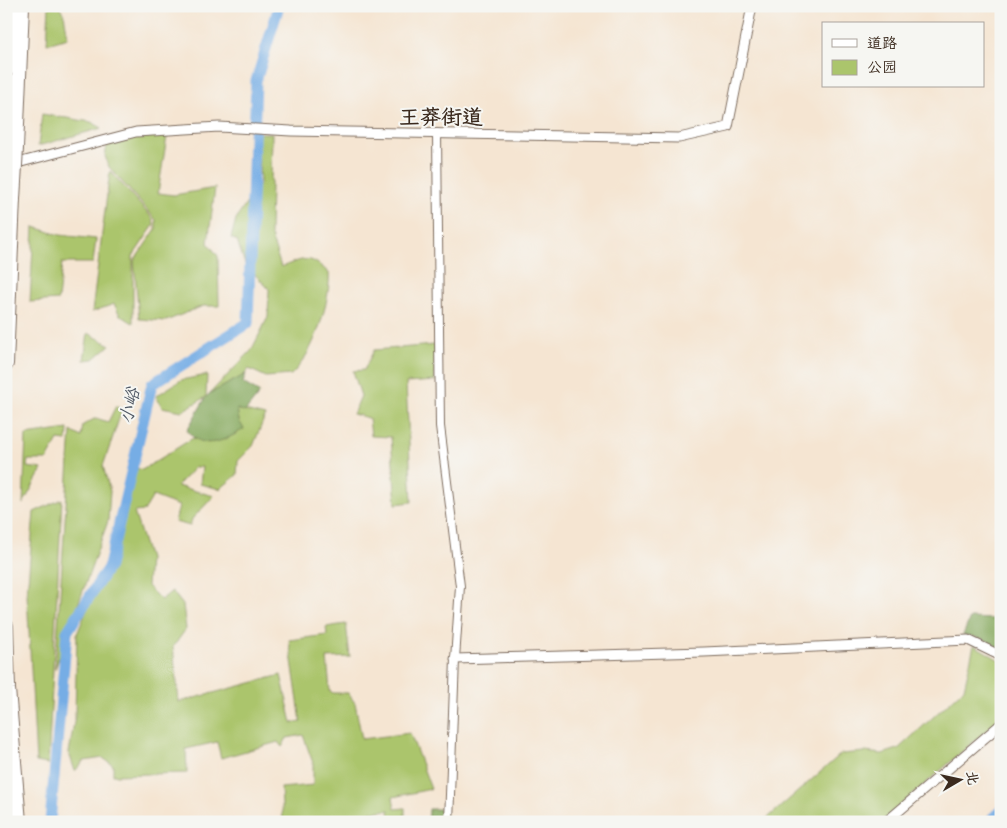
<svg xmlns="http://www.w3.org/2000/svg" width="1007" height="828" font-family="Pangolin,'LXGW WenKai TC',sans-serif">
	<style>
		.green { fill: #abc56c; stroke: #737845 }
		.forest { fill: #88aa60; stroke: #626a3f }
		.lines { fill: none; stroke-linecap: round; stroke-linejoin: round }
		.river { stroke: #76ade5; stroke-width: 11 }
		.minor-casing { stroke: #7c6b5d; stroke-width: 10 }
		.tertiary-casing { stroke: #7c6b5d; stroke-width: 11 }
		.motorway-casing { stroke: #7c6b5d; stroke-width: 16 }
		.minor { stroke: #fff; stroke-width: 8 }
		.tertiary { stroke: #fff; stroke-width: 9 }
		.motorway { stroke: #fff; stroke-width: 14 }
		.motorway-bridge-casing { stroke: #7c6b5d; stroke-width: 16; stroke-linecap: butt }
		.motorway-bridge { stroke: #fff; stroke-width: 14 }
		.labels { text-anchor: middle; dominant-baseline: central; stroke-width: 4; stroke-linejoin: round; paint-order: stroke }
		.water-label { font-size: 18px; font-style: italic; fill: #505864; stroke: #f6f6f2 }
		.district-label { font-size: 21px; font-weight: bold; fill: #3b2a1e; stroke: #f6f6f2 }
	</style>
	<rect width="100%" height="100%" fill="#f6f6f2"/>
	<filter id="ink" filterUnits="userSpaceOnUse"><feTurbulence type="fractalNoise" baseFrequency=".02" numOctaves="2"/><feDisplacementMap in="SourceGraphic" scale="10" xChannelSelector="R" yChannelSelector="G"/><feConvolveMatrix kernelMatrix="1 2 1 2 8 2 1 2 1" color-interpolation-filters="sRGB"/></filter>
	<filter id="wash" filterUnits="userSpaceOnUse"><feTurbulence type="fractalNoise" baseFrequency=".0096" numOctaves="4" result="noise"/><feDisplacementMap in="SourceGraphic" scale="20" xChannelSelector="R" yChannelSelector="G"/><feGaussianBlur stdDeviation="1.12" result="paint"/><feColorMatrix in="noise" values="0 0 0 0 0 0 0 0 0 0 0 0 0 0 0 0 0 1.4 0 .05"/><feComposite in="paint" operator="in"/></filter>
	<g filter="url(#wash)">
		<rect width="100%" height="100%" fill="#f5e5d2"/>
		<path class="green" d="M49 6H59L64 14 68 38 47 44Z
			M42 114 91 122 102 128 38 146Z
			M168 130 158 193 174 195 215 188 208 243 218 256 219 306H203L166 321 139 319 134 261 156 229V220L109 167 105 156 108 141Z
			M257 133H272L270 233 281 267C308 257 309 255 329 273 331 297 317 340 304 359 300 365 296 370 291 375L266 377 249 369C241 381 221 388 209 394L251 351 268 317 269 289 245 264 237 241 231 238 236 219 260 183Z
			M110 171 153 219 154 225 133 256V323L120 315 114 304 92 312Z
			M34 227 60 235 96 239 93 263H62L58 300 30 302Z
			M88 333 110 345 94 359 84 360Z
			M435 345V381L406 383 412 502 396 504 391 437 371 436 369 418 353 414 361 396 353 371 364 370 374 350Z
			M207 375 206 397 182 411 162 407 156 396 181 380Z
			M116 406 122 410 103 466 110 491 108 521 55 669 71 431 81 437 83 425 96 418 108 422Z
			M237 409 265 416 253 446 238 461 237 475 220 489 200 484 202 467H195L177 486 214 496 192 519 190 526 175 522 179 506 153 496 144 511 134 512 149 559 147 586 161 600 172 591 183 605 186 629 173 647 179 702 281 675 292 723 301 722 289 640 327 635 326 627 346 624 350 657 327 658 330 691 333 693H348L355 703 362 739 410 733 431 789 393 797 395 809 405 808V822H390L389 810 370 812V818L339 819V822H283L281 788 313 785V763L303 735 287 738 282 747 278 742 221 758 217 742 186 749 187 773 113 775V765L103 758 84 761 75 771 69 753 75 716 77 634 116 538 128 481V465L142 470 193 438 208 443 239 421Z
			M68 429 67 441 58 440 47 460H28L27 467 42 469 23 504 26 435Z
			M62 499 48 764 36 762 27 594 34 512Z
			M974 645 1001 661V718L881 822H763L841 754 865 752 882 754 898 749 964 689Z"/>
		<path class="forest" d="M246 374 243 383 260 393 245 412 237 409 239 421 244 429C225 441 202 452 187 430L206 397 209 394Z
			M1001 606V649L983 639 963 635 970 618 992 619 999 611Z
			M429 809H445V822H428Z"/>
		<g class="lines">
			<path class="river" d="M50 822 67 632 109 566 152 384 248 323 256 81 279 6
				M989 822 1001 810"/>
		</g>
	</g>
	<g filter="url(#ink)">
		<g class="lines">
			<g class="minor-casing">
				<path id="minor" d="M437 133 440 426 460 586 455 659 449 822"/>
			</g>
			<g class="tertiary-casing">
				<path id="tertiary" d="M6 166 136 132 219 127 291 131 679 138 728 127 752 6
					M455 659 704 652 968 640 1001 656
					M886 822 1001 724"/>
			</g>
			<g class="motorway-casing">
				<path id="motorway" d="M6 70 9 6
					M16 148 22 6
					M6 364 13 199
					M6 626 8 689 19 822"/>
			</g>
			<use href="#minor" class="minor"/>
			<use href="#tertiary" class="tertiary"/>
			<use href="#motorway" class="motorway"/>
			<g class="motorway-bridge-casing">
				<path id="motorway-bridge" d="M13 199 16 148"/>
			</g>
			<use href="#motorway-bridge" class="motorway-bridge"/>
		</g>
	</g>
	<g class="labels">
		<g class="water-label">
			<text transform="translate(130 406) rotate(-76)">小峪</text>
		</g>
		<g class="district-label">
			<text x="441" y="117">王莽街道</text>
		</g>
	</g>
	<rect width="1007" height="828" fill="none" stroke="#f6f6f2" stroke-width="25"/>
	<rect x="822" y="22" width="162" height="65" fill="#f6f6f2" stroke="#aba49d"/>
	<rect x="832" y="39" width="25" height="8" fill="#ffffff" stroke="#aba49d"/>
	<text x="867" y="48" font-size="15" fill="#3b2a1e">道路</text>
	<rect x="832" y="60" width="25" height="15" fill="#abc56c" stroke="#aba49d"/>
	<text x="867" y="72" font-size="15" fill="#3b2a1e">公园</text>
	<g transform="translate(960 780) rotate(81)" stroke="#f6f6f2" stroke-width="4" paint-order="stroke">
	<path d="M0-4L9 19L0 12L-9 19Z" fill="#3b2a1e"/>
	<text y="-8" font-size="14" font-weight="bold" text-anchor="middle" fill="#3b2a1e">北</text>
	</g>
</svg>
